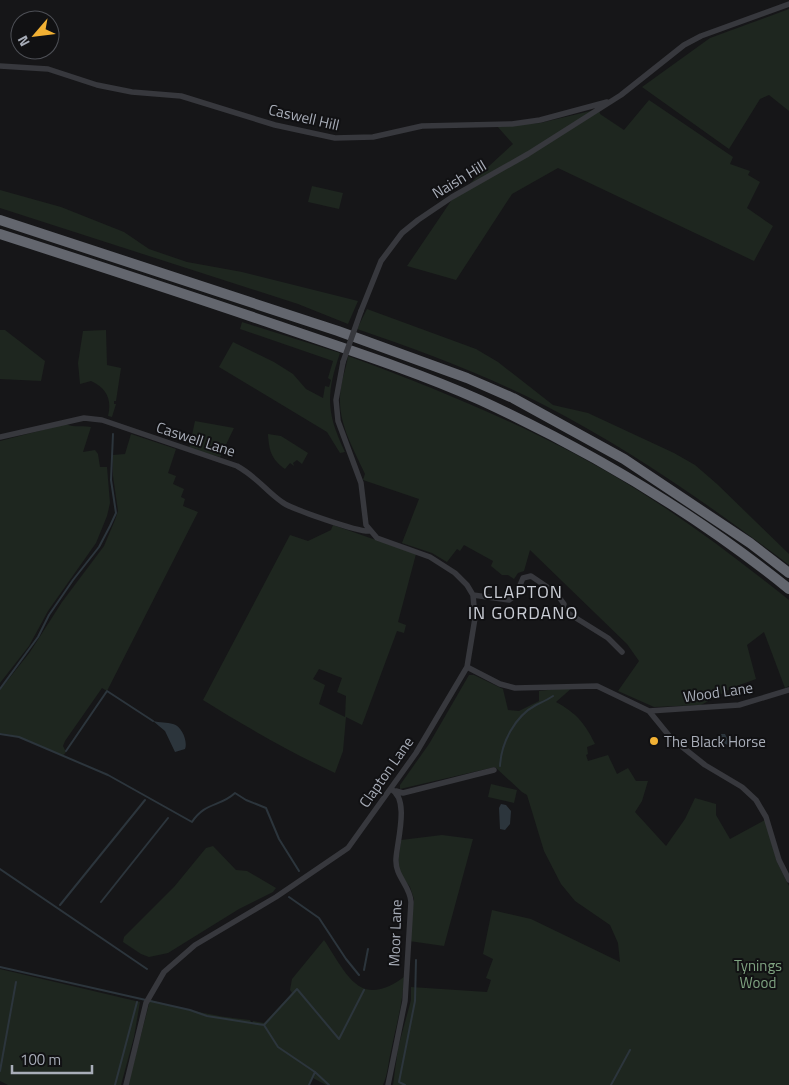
<svg xmlns="http://www.w3.org/2000/svg" width="789" height="1085" font-family="'Titillium Web',sans-serif">
	<style>
		.green { fill: #1e261f; fill-rule: evenodd }
		.water { fill: #2c353c }
		.lines { fill: none; stroke-linecap: round; stroke-linejoin: round }
		.stream { stroke: #2c353c; stroke-width: 2 }
		.street { stroke: #37383d; stroke-width: 5.5 }
		.highway { stroke: #63666e; stroke-width: 10 }
		.street-bridge { stroke: #37383d; stroke-width: 5.5 }
		.poi-dot { fill: #f2b134; stroke: #111113; stroke-width: 2 }
		.labels { text-anchor: middle; dominant-baseline: central; stroke-width: 4; stroke-linejoin: round; paint-order: stroke }
		.street-label { font-size: 15px; fill: #a8adb8; stroke: #111113 }
		.poi-label { font-size: 15px; fill: #a8adb8; stroke: #111113; text-anchor: start }
		.park-label { font-size: 15px; fill: #7fa381; stroke: #111113 }
		.quarter-label { font-size: 18px; letter-spacing: 1px; fill: #c9ccd4; stroke: #111113 }
	</style>
	<rect width="100%" height="100%" fill="#161618"/>
	<path class="green" d="M789 9V111L769 95 760 99 729 149 642 87 710 38Z
		M649 100 733 157 730 164 750 171 748 175 760 182 747 208 773 226 754 261 558 168 512 194 456 280 407 266 451 201 513 144 497 126 540 123 599 109 600 114 624 130Z
		M312 186 343 193 339 209 308 202Z
		M0 190 61 207 124 232 149 249 187 262 242 272 358 301 348 324 298 304 0 208Z
		M367 309 476 349 498 362 553 405 588 413 674 453 695 465 717 484 789 554V565C711 506 631 450 544 405 484 374 421 351 357 329Z
		M242 322 340 353C326 394 326 413 345 452L340 453 327 432 219 367 233 342 274 362 293 374 306 389 323 398 325 386 329 387 331 380 328 378 333 361 240 329Z
		M0 330H5L45 361 41 381 0 379Z
		M106 330 107 365 121 368 116 401H114V404H116L112 417 108 416C112 400 107 388 91 381L80 384 78 363 83 331Z
		M348 356C448 393 548 434 639 491 692 524 741 562 789 600V686L785 688 764 632 747 645 756 679 734 687 701 705 654 707 618 691 639 661 627 644 530 550 524 571 518 573 514 579 508 575H502L491 566 493 561 464 545 460 551 457 549 447 562 432 553 402 543 419 499 363 480 365 474C354 450 339 425 340 398 340 383 346 370 348 356Z
		M195 421 234 428 220 457 189 449Z
		M66 424C74 428 83 425 91 427L83 452 95 450 98 454 100 467H107L110 503 107 516 96 543 48 611 29 646 0 683V441Z
		M131 434 176 449 168 473 176 476 173 484 184 489 181 497 185 499 183 506 198 512 107 691 102 688 65 741 63 746 66 752 63 756 16 736 0 733V690L30 652 62 602 104 546 115 520 118 511 113 476V455L125 454Z
		M268 434 281 436 308 453 302 464 297 460 293 463 294 466 290 463 285 469C271 459 269 450 268 434Z
		M333 525 416 554 398 622 406 625 404 633 397 631 362 725 346 717 343 751 335 773C290 752 246 727 203 700L290 535 308 541 331 530ZM319 669 342 678 337 692 346 696 345 717 319 704 325 685 313 679Z
		M469 675H474L503 689 508 710 519 711 539 701V691L573 687 556 702C576 713 585 723 595 744L587 747 588 754 586 755 588 761 608 755 617 774 628 768 636 781H648L642 801 635 812 666 846 685 819 695 798 716 804V815L730 839 765 820 777 862 789 886V1085H393L398 1048 411 1000V987L487 992 491 980 486 978 493 959 483 954 492 910 531 919 620 962 618 943 610 925 575 901 561 884 544 851 527 795 522 792 495 767 400 789V785L429 744Z
		M491 784 517 790 514 803 488 797Z
		M442 835 473 839 444 946 409 941 414 899 410 887 401 875 398 864 401 840Z
		M213 846 236 870 247 871 276 888 273 892 239 909 168 953 149 957 141 954 123 942 124 937 174 887 206 848Z
		M324 940C347 974 359 1010 404 977 403 1003 396 1026 391 1051 388 1063 388 1074 383 1085H326L313 1078 309 1085H128L150 1000C183 1009 216 1017 250 1020L252 1024 253 1021 264 1023 292 993 290 990 292 979Z
		M0 969 140 1002 134 1037 121 1085H8L0 1081Z"/>
	<path class="water" d="M153 721C160 723 167 722 173 724 182 726 188 742 185 749L175 752 165 731Z
		M721 734H725L731 746 720 742Z
		M501 804 506 805 511 811 510 824 505 830 500 829 499 808Z"/>
	<g class="lines">
		<path class="stream" d="M0 689 38 637 49 615 73 580 99 547 110 526 116 513 111 480 113 434
			M0 734 19 737 108 775 192 822C205 802 220 807 235 793L246 800 266 808 279 839 299 871
			M66 751 107 691 153 721
			M500 766C501 743 515 716 536 705 542 702 547 700 553 696
			M0 869 147 969
			M289 897 319 918 346 959 359 975
			M101 902 168 818
			M60 905 145 800
			M0 967 190 1010 207 1016 264 1025 278 1047 315 1072 329 1085
			M364 970 368 949
			M264 1025 297 989 339 1039 364 990
			M0 1071 16 982
			M115 1085 137 1002
			M309 1085 315 1072
			M405 1085 399 1082 415 1001 416 960
			M611 1085 630 1050"/>
		<path class="street" d="M0 66 48 69 97 85 132 92 181 96 275 125 335 138 373 137 422 126 512 124 540 120 607 102
			M361 311 381 261 402 233 418 220 452 197 528 154 621 95 684 45 701 36 789 4
			M0 437 84 418 102 420 237 466C257 477 265 490 282 502 291 509 361 533 370 531
			M473 595 509 600 516 595 523 578 531 576 556 593 564 604 561 614
			M563 610 608 638 622 652
			M467 667 500 684 515 688 597 686 649 711 671 738 705 765 742 787 756 800 766 817 779 860 789 880
			M649 711 739 705 789 690
			M396 791 403 793 494 770
			M126 1085 146 1003 164 972 195 945 276 897 348 848 416 753 467 667 475 618 473 595 467 585 455 573 430 557 377 538 366 525 361 483 338 421 336 400 343 362
			M388 1085 405 1001 411 902C410 885 395 877 396 859 397 841 410 799 391 789"/>
		<path class="highway" d="M0 220 338 331 467 378 513 398 624 459 750 543 789 573
			M0 234C93 264 186 294 279 326 346 349 415 371 480 400 590 451 695 513 789 589"/>
		<path class="street-bridge" d="M343 362 361 311"/>
	</g>
	<circle class="poi-dot" cx="654" cy="741" r="5"/>
	<g class="labels">
		<g class="street-label">
			<text transform="translate(304 117) rotate(13)">Caswell Hill</text>
			<text transform="translate(459 179) rotate(-31)">Naish Hill</text>
			<text transform="translate(196 439) rotate(18)">Caswell Lane</text>
			<text transform="translate(718 692) rotate(-8)">Wood Lane</text>
			<text transform="translate(386 772) rotate(-55)">Clapton Lane</text>
			<text transform="translate(395 933) rotate(-88)">Moor Lane</text>
		</g>
		<g class="poi-label">
			<text x="664" y="741">The Black Horse</text>
		</g>
		<g class="park-label">
			<text x="758" y="965">Tynings<tspan x="758" dy="17">Wood</tspan></text>
		</g>
		<g class="quarter-label">
			<text x="523" y="591">CLAPTON<tspan x="523" dy="21">IN GORDANO</tspan></text>
		</g>
	</g>
	<g transform="translate(35 35) rotate(242)"><circle r="24" fill="#111113" stroke="#4d4f55"/>
	<path d="M0-4L9 19L0 12L-9 19Z" fill="#f2b134"/>
	<text y="-8" font-size="14" font-weight="bold" text-anchor="middle" fill="#a8adb8">N</text>
	</g>
	<path d="M12 1065v8h80v-8" fill="none" stroke="#a8adb8" stroke-width="2.5"/>
	<text x="20" y="1065" font-size="15" fill="#a8adb8" stroke="#111113" stroke-width="4" paint-order="stroke">100 m</text>
</svg>
